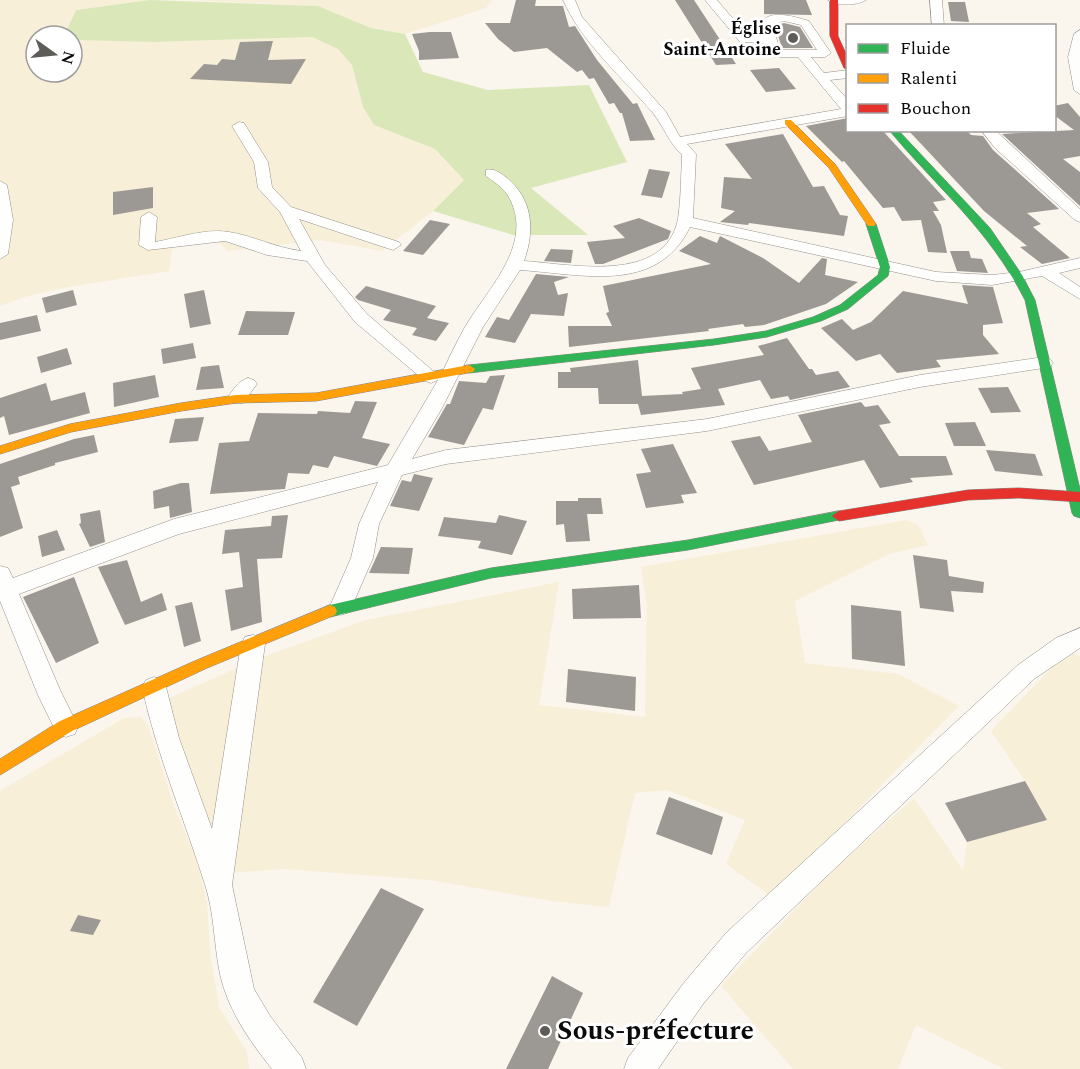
<svg xmlns="http://www.w3.org/2000/svg" width="1080" height="1069" font-family="Spectral,serif">
	<style>
		.farmland { fill: #f8efd8 }
		.forest { fill: #dae8b9 }
		.building { fill: #9c9894 }
		.lines { fill: none; stroke-linecap: round; stroke-linejoin: round }
		.street-casing { stroke: #92908c; stroke-width: 1 }
		.fast-casing { stroke: #898683; stroke-width: 1 }
		.slow-casing { stroke: #898683; stroke-width: 1 }
		.jam-casing { stroke: #898683; stroke-width: 1 }
		.street { fill: #fefefc; fill-rule: evenodd }
		.fast { fill: #30b455; fill-rule: evenodd }
		.slow { fill: #ff9f0a; fill-rule: evenodd }
		.jam { fill: #e5322d; fill-rule: evenodd }
		.poi-dot { fill: #5e5c59; stroke: #fff; stroke-width: 2 }
		.labels { text-anchor: middle; dominant-baseline: central; stroke-width: 6; stroke-linejoin: round; paint-order: stroke }
		.far-poi-label { font-size: 18px; font-weight: bold; fill: #0a0a0a; stroke: #fff; text-anchor: end }
		.near-poi-label { font-size: 27px; font-weight: bold; fill: #0a0a0a; stroke: #fff; text-anchor: start }
	</style>
	<rect width="100%" height="100%" fill="#faf5ed"/>
	<path class="farmland" d="M0 0H150L76 10 64 36H36V72H72V40L154 42 312 37 338 49 352 65 363 107 374 125 435 149 464 180 433 211 382 251 321 240 229 251 215 240 172 247 169 271 68 287 24 297 0 306Z
		M188 0H492L486 8 405 34 371 28 318 6Z
		M907 520 918 525 928 545 889 554 795 601 805 663 898 674 959 706 772 897 726 864 745 820 667 790 635 793 609 907 552 901 430 880 284 869 229 873 207 825 165 700 257 659 366 620 559 582 539 705 645 717 647 607 641 567Z
		M1072 653 1080 656V1069H1004L916 1025 898 1069H793L721 986 830 873 914 798 963 870 967 842 1046 820 1025 781 991 731 1055 664Z
		M140 717 148 725 174 806 196 858 207 903 210 952 219 1007 247 1052 249 1069H0V791L124 718Z"/>
	<path class="forest" d="M150 0 318 6 371 28 405 34 423 72 488 90 589 85 627 162 531 188 588 235H513L433 211 464 180 435 149 374 125 363 107 352 65 338 49 312 37 154 42 72 40V36H64L76 10Z"/>
	<path class="building" d="M516 0H536L535 6H563L569 27 575 26 597 60 633 104 637 103 655 140 630 141 622 113H620L614 103 609 104 594 78 589 79 582 70 577 72 547 48 514 52 498 39 485 23H510Z
		M675 0H694L736 64 716 65Z
		M764 0H806L812 15 764 14Z
		M948 2H965L969 22 951 21Z
		M784 23 800 27 813 48H782L775 26Z
		M430 32H451L459 58 419 60V51L412 34Z
		M273 41 268 60 306 59 291 84 190 79 204 64 217 65 222 59 235 60 240 42Z
		M779 68 796 89 766 92 750 70Z
		M1068 103 1080 117V156L1063 159 1080 172V206L1002 134 1074 130 1054 115V106Z
		M848 118V130H882L946 200 933 202 939 211H933L941 225 947 253 928 252 921 220 902 221 894 207 883 208 844 161 842 162 806 126Z
		M908 130H966L971 135 983 136 993 150 1059 209 1027 213 1041 224 1033 227 1070 258 1042 264 1020 247 1027 246 984 211Z
		M783 134 813 187 824 186 840 215 848 216 844 236 749 223 748 225 720 222 735 211 721 208 724 177 752 179 725 144Z
		M649 169 670 172 662 198 641 195Z
		M153 187V208L113 215V192Z
		M639 218 671 231 668 239 603 264H595L587 242 625 238 613 226Z
		M430 220 450 224 423 255 403 251Z
		M700 236 717 243 720 236 763 258 799 283 822 258 827 259 825 275 858 282 826 304 764 325 745 327 743 324 708 329 709 331 569 347 568 326H612L606 313 609 312 603 286 711 264 679 251Z
		M551 249 573 250 571 263 544 261Z
		M950 251H969L971 258 982 259 988 273 957 271Z
		M536 274 569 277 554 282 558 295 568 293 564 316 531 314 515 343 485 337 497 317 509 320Z
		M962 285 993 287 1003 323 983 325V335L999 354 936 360 941 367 897 373 880 354 856 361 821 328 842 319 853 330 871 322 903 291 968 304Z
		M366 286 436 306 427 318 449 323 436 341 412 335 417 328 383 320 391 310 358 300 355 297Z
		M73 290 77 305 46 313 42 298Z
		M204 290 211 324 190 328 184 294Z
		M246 311 295 312 288 335H238Z
		M37 315 41 331 0 340V323Z
		M787 338 809 369H812L816 375 838 371 850 387 790 400 788 396 771 399 760 380 718 389 725 405 641 415 638 404H599L598 388H558V372H571L570 368 638 360 642 396 683 394 682 392 701 389 691 368 764 355 758 346Z
		M193 343 196 358 163 364 161 349Z
		M67 348 72 364 41 373 37 357Z
		M219 365 224 388 196 390 201 367Z
		M155 375 159 397 114 407 113 383Z
		M505 375 493 410 483 408 464 445 428 437 447 404H450L459 381 486 383 490 376Z
		M46 383 51 401 85 392 90 413 9 435 4 416 0 418V398Z
		M1008 387 1021 412 991 413 978 388Z
		M355 401 377 402 362 438 390 444 377 466 334 456 328 468 313 465 309 474 288 473 285 489 210 494 219 443 249 441 258 413 317 414 318 411 350 413Z
		M861 402 865 407 878 405 891 423 879 425 899 456H946L953 475 910 478 913 482 880 488 864 460 754 485 731 441 760 436 769 451 812 442 798 415Z
		M204 417 198 441 169 443 175 419Z
		M975 422 986 446H954L945 423Z
		M94 435 98 452 55 463V465L18 477 20 484 11 487 23 528 0 537V464L74 439Z
		M673 444 697 493 681 495 684 503 646 508 636 474 651 472 641 449Z
		M986 450 1035 454 1043 476 995 471Z
		M414 474 433 478 419 511 390 506 402 480 411 482Z
		M181 483H189L192 512 170 518 169 506 154 509 153 491Z
		M578 498H601L603 514H587L590 541 566 542 564 524 556 525V501H578Z
		M100 510 105 542 90 547 79 524 81 523 80 514Z
		M288 515 282 558 257 559 262 622 231 631 225 590 243 587 239 552 222 554 225 530 271 526 272 516Z
		M499 515 527 521 512 555 478 548 481 541 438 536 444 517 496 523Z
		M57 530 65 550 42 557 38 536Z
		M381 547 413 548 409 574 369 573Z
		M913 555 947 560 949 576 984 582 983 593 951 591 954 612 920 608Z
		M127 560 141 602 162 593 167 610 125 625 98 567Z
		M74 577 99 643 56 663 23 597Z
		M639 585 641 618 573 619 572 589Z
		M192 602 201 641 184 647 175 606Z
		M851 605 901 611 905 666 852 659Z
		M568 669 636 677 635 711 566 702Z
		M1025 781 1047 820 967 842 945 803Z
		M669 797 723 817 712 855 656 834Z
		M381 888 424 909 357 1026 313 1002Z
		M78 915 101 920 93 935 70 931Z
		M552 976 583 993 548 1069H506Z"/>
	<g class="lines">
		<g class="street-casing">
			<path id="street" d="M563 0H575L582 17 666 112 680 137 841 109 798 57H771L766 43 740 42 705 0H717L747 35H764L760 24C769 8 795 17 809 21L831 53 825 57H811L824 73 848 70V78L830 80 848 100V116L687 144 696 154 693 218 936 272 992 275 1019 272 1080 258V268L1059 273 1080 287V299L1042 276 992 285 936 281 690 227C657 295 582 274 520 270L483 327 442 408 412 459 446 450 707 419 920 375 1044 357 1050 359 1053 363 1050 367 920 387 707 431 446 464 402 475 379 524 373 558 352 606 349 612 341 615 333 612 330 606 351 558 359 524 378 482 179 534 19 594 61 692 78 726 75 734 66 737 57 734 38 695 0 601V566L8 568 13 578 174 519 388 465 438 380 431 383 425 381 355 322 307 261 267 255 225 241 148 250 139 245 141 217 149 212 157 217 155 242C178 238 206 228 229 232 254 236 273 247 301 251L280 212 258 188 254 162 232 126 239 122 244 123 268 162 272 187 291 207 399 242 401 245 393 250 299 219 325 265 367 314 440 377C448 360 456 343 465 327 488 288 537 242 507 194 502 187 493 181 486 176V170C495 168 500 173 507 178 533 200 535 230 524 261 570 264 665 285 678 219 681 199 681 176 682 155 669 143 664 127 653 113 623 78 582 43 563 0ZM784 21 801 25 817 50H780L772 24Z
				M828 0H866C857 6 837 6 828 0Z
				M930 0H942L944 26H932Z
				M1080 30V94L1074 90 1068 57 1074 34Z
				M981 130H995L1080 209V222L1075 220 995 148Z
				M0 181 7 185 13 220 8 254 0 259Z
				M248 378 254 380 257 384 243 403H229L227 399C232 391 238 381 248 378Z
				M1080 628V648L1034 679 746 953 703 1004 658 1069H624L628 1058 683 984 726 933 1018 665 1056 638Z
				M253 635 261 637 265 644 232 885 254 989 270 1016 302 1058 306 1069H272C248 1039 226 1007 219 969 214 942 214 914 206 888 185 820 157 756 142 687L146 680 154 677 162 680 166 687 179 738 212 829 241 644 245 637Z"/>
		</g>
		<g class="fast-casing">
			<path id="fast" d="M889 130H898L990 228 1022 275 1035 300 1080 489V518L1074 516 1072 513 1025 300C988 228 939 190 889 130Z
				M871 221 876 224 890 267 888 276 848 309 821 321 767 337 714 345 469 373 463 369 469 365 714 339 766 331 813 317 840 305 878 275 880 267 866 224Z
				M839 511 846 516 844 519 688 550 491 578 330 617 325 615 323 611 325 607 330 605 491 568 688 540Z"/>
		</g>
		<g class="slow-casing">
			<path id="slow" d="M785 120H791L835 164 876 224 874 226H868L829 168 785 124Z
				M469 365 475 369 473 372 316 401 236 403 181 411 71 432 0 454V446L70 424 181 403 236 395 316 393Z
				M330 605 335 607 337 611 335 615 207 668 72 731 0 775V759L60 721 197 660Z"/>
		</g>
		<g class="jam-casing">
			<path id="jam" d="M830 0H838V36L848 58V70L844 68 830 36Z
				M1019 488 1080 492V502L1019 498 968 500 839 521 832 516 839 511 968 490Z"/>
		</g>
		<use href="#street" class="street"/>
		<use href="#fast" class="fast"/>
		<use href="#slow" class="slow"/>
		<use href="#jam" class="jam"/>
	</g>
	<g class="poi-dot">
		<circle cx="793" cy="38" r="6"/>
		<circle cx="545" cy="1031" r="6"/>
	</g>
	<g class="labels">
		<g class="far-poi-label">
			<text x="781" y="28">Église<tspan x="781" dy="21">Saint-Antoine</tspan></text>
		</g>
		<g class="near-poi-label">
			<text x="557" y="1031">Sous-préfecture</text>
		</g>
	</g>
	<rect x="846" y="24" width="210" height="108" fill="#ffffff" stroke="#9d9d9d" stroke-width="1.5"/>
	<rect x="858" y="44" width="30" height="9" fill="#30b455" stroke="#9d9d9d" stroke-width="1.5"/>
	<text x="900" y="54" font-size="18" fill="#0a0a0a">Fluide</text>
	<rect x="858" y="74" width="30" height="9" fill="#ff9f0a" stroke="#9d9d9d" stroke-width="1.5"/>
	<text x="900" y="84" font-size="18" fill="#0a0a0a">Ralenti</text>
	<rect x="858" y="104" width="30" height="9" fill="#e5322d" stroke="#9d9d9d" stroke-width="1.5"/>
	<text x="900" y="114" font-size="18" fill="#0a0a0a">Bouchon</text>
	<g transform="translate(54 54) rotate(105)"><circle r="28" fill="#ffffff" stroke="#9d9d9d" stroke-width="1.5"/>
	<path d="M0-4.5L10 22L0 15L-10 22Z" fill="#5e5c59"/>
	<text y="-9" font-size="16" font-weight="bold" text-anchor="middle" fill="#0a0a0a">N</text>
	</g>
</svg>
